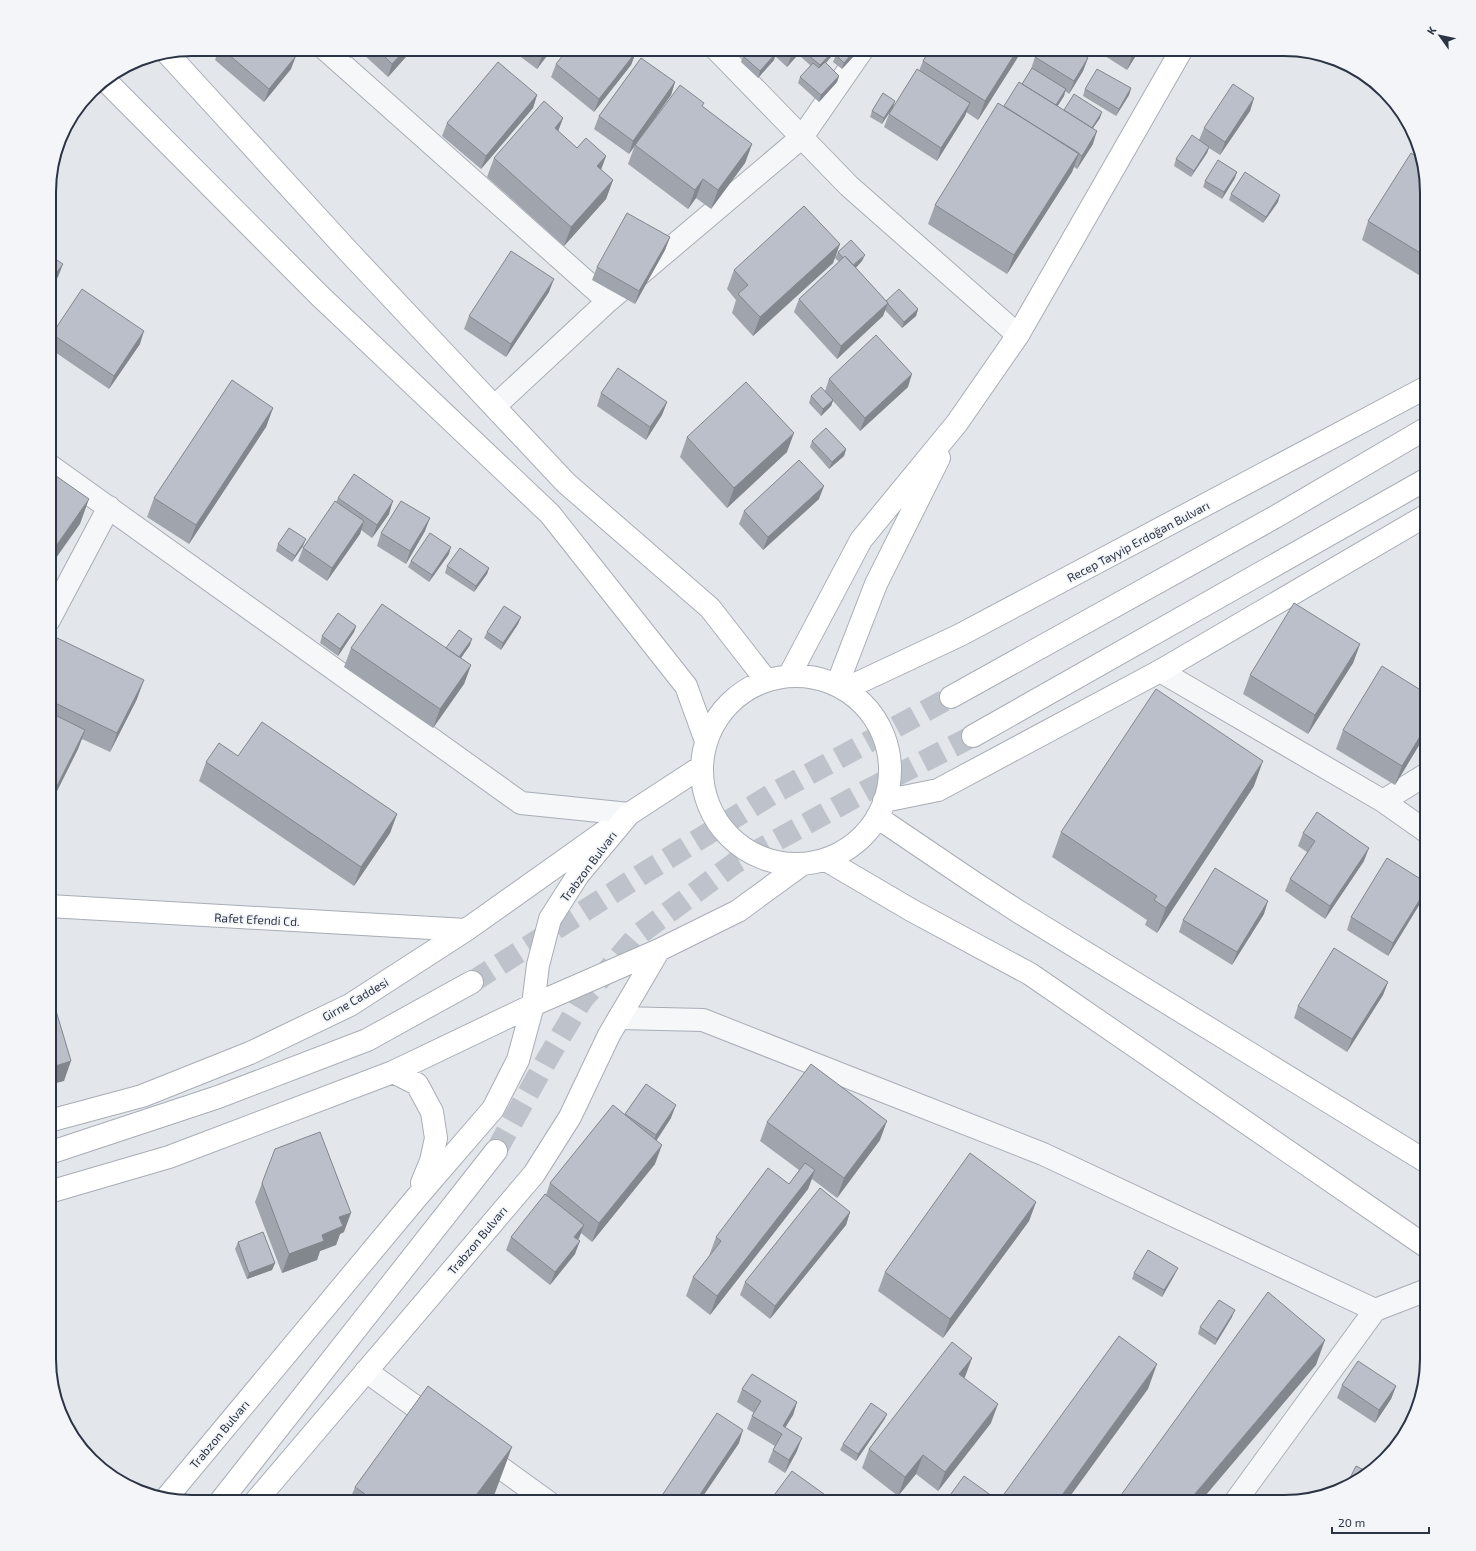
<svg xmlns="http://www.w3.org/2000/svg" width="1476" height="1551" font-family="'Exo 2',sans-serif">
	<style>
		.lines { fill: none; stroke-linecap: round; stroke-linejoin: round }
		.secondary-tunnel { stroke: #bec2ca; stroke-width: 22; stroke-dasharray: 22 11; stroke-linecap: butt }
		.street-casing { stroke: #a8adb6; stroke-width: 24 }
		.secondary-casing { stroke: #a8adb6; stroke-width: 24 }
		.street { stroke: #f6f7f9; stroke-width: 22 }
		.secondary { stroke: #fff; stroke-width: 22 }
		.wall { fill: #a0a4ad }
		.shaded-wall { fill: #82868d }
		.building { fill: #babfc9; stroke: #82868d }
		.labels { text-anchor: middle; dominant-baseline: central; stroke-width: 3.5; stroke-linejoin: round; paint-order: stroke }
		.street-label { font-size: 12px; fill: #2b3344; stroke: #f3f5f8 }
		.rim { fill: none; stroke: #2b3344; stroke-width: 2 }
	</style>
	<rect width="100%" height="100%" fill="#e3e6eb"/>
	<g class="lines">
		<path class="secondary-tunnel" d="M472 982 644 873 774 793 951 697
			M496 1151 545 1063 582 1000 638 935 735 863 866 791 973 736"/>
		<g class="street-casing">
			<path id="street" d="M325 49 608 301
				M716 49 849 186 1018 335
				M495 406 608 301 802 137 863 49
				M49 465 521 803 629 814
				M49 620 109 507
				M1160 671 1383 801 1427 832
				M1383 801 1427 774
				M619 1018 703 1020 1043 1154 1375 1310
				M366 1371 438 1423
				M479 1452 548 1502
				M1235 1502 1375 1310 1427 1290"/>
		</g>
		<g class="secondary-casing">
			<path id="secondary" d="M168 54 348 251 566 483 710 608 766 680
				M105 80 320 296 550 514 686 686 706 741
				M702 770a94 94 0 1 1 188 0a94 94 0 1 1-188 0Z
				M789 676 861 540 957 423 1018 335 1182 49
				M837 685 876 584 939 458
				M845 689 960 635 1427 387
				M951 697 1275 517 1427 428
				M973 736 1427 479
				M884 801 938 790 1160 671 1427 515
				M877 817 973 882 1019 912 1427 1162
				M826 860 911 910 1030 974 1427 1247
				M49 906 466 930
				M393 1072 417 1084 432 1112 436 1138 431 1161 422 1183
				M49 1121 142 1096 250 1053 350 1005 466 930 604 832
				M49 1153 218 1097 367 1040 472 982
				M49 1192 169 1157 393 1072 533 1005 659 950
				M168 1496 417 1197 493 1109 518 1060 533 1005 538 965 550 919 578 875 629 814 701 767
				M220 1502 496 1151
				M255 1502 534 1174 570 1117 609 1035 659 950 738 911 801 865"/>
		</g>
		<use href="#street" class="street"/>
		<use href="#secondary" class="secondary"/>
	</g>
	<path class="wall" d="M219 49H288L291 69 264 102 215 60Z
		M340 49H358L350 58Z
		M363 49H413L388 77 362 53Z
		M510 49H552L537 69Z
		M749 49H803L787 67 775 56 774 60 758 78 741 62 743 56Z
		M930 49H1023L978 120 966 112 965 116 937 161 884 127 889 114 919 71 923 61Z
		M1094 49H1140L1127 70Z
		M1287 49H1293L1301 52 1298 56Z
		M802 50 826 63 839 76 837 82 819 102 798 83 800 77 811 66 800 56Z
		M855 50 853 57 842 69 833 62 836 55Z
		M636 52 631 65 594 112 551 77 556 64Z
		M1035 57 1088 58 1083 71 1069 94 1065 91 1064 96 1057 106 1064 110 1100 118 1093 128V144L1077 169 1074 167 1072 172 1007 274 928 224 935 205 1004 106 1022 84 1031 70V69Z
		M675 82 671 95 642 136 703 107 752 144 745 163 711 209 696 198 688 209 628 164 635 145 629 154 594 129 599 116Z
		M1131 88 1129 95 1116 116 1083 96 1085 89Z
		M537 95 533 108 481 169 442 136 447 123Z
		M1254 98 1250 111 1220 155 1209 148 1207 153 1191 177 1174 166 1176 159 1199 140 1204 128Z
		M895 101 893 107 882 124 870 117 872 111Z
		M563 118 558 131 577 148 606 156 601 170 613 180 606 199 564 246 487 177 494 158Z
		M1235 178 1222 199 1203 187 1205 181Z
		M1427 192V280L1362 240 1368 221Z
		M1231 194 1278 202 1263 223 1229 200Z
		M670 237 665 250 635 304 592 280 597 267Z
		M840 244 833 263 753 336 732 313 736 300 727 289 734 270Z
		M838 252 862 261 856 268 886 301 918 309 916 316 902 328 885 310 883 316 837 359 794 312 799 299 839 262 835 258Z
		M549 292 506 357 464 329 469 316Z
		M52 334 140 344 109 389 49 348V341Z
		M829 379 908 387 860 431 833 401 831 406 821 416 809 403 811 396 825 391Z
		M601 393 667 402 662 415 646 440 597 406Z
		M273 408 266 427 189 544 147 517 154 498Z
		M687 437 787 452 727 508 680 457Z
		M812 441 846 449 844 456 829 469 810 447Z
		M338 498 389 514 372 538 361 530 360 534 327 581 298 561 303 548 336 502Z
		M819 499 763 550 739 524 744 511Z
		M425 531 406 564 377 546 381 533Z
		M278 544 303 546 292 562 276 551Z
		M449 554 429 582 408 567 411 561Z
		M447 566 489 568 487 574 474 592 445 573Z
		M521 617 518 624 501 650 484 638 487 632Z
		M356 626 354 632 338 656 320 643 322 636Z
		M49 644 137 699 110 752 82 739 78 749 49 807Z
		M1360 644 1353 663 1308 734 1243 694 1250 675Z
		M470 645 461 658 471 665 464 684 433 728 344 667 351 648H446Z
		M1427 694V732L1395 785 1336 749 1343 730Z
		M238 756 397 814 390 833 354 886 199 781 206 762Z
		M1254 786 1157 933 1145 925 1147 920 1052 857 1061 832Z
		M1303 833 1364 861 1325 919 1285 891 1290 879 1307 852 1298 846Z
		M1427 883V890L1424 897 1388 956 1347 930 1351 917Z
		M1264 914 1232 965 1179 932 1183 920Z
		M1388 982 1383 995 1347 1052 1294 1018 1298 1006Z
		M646 1084 671 1118 657 1140 655 1164 592 1242 581 1233 579 1238 578 1240 575 1254 550 1285 506 1250 511 1237 546 1195 550 1183 625 1114Z
		M767 1122 880 1140 837 1198 812 1179 808 1189 710 1315 686 1296 693 1277 709 1256 716 1237 789 1184 799 1170 760 1141Z
		M262 1183 344 1232 340 1234 336 1245 320 1251 317 1260 282 1273 255 1202Z
		M1036 1202 1029 1221 943 1338 878 1291 885 1272Z
		M850 1212 846 1225 770 1319 740 1295 745 1282Z
		M238 1242 275 1263 272 1270 247 1279 235 1249Z
		M1134 1273 1175 1274 1162 1297 1132 1279Z
		M1232 1317 1215 1345 1198 1334 1200 1327Z
		M972 1358 964 1378 991 1423 938 1491 916 1474 898 1496 862 1468 869 1449Z
		M1342 1385 1396 1386 1391 1399 1375 1423 1337 1398Z
		M742 1389 797 1402 793 1415 785 1428 797 1451 785 1473 768 1462 773 1450 775 1446 747 1429 752 1416 754 1413 737 1402Z
		M887 1414 884 1420 856 1461 840 1450 843 1444Z
		M739 1443 699 1502H660L663 1494Z
		M355 1487 495 1493 488 1502H349Z"/>
	<path class="shaded-wall" d="M354 49H358L350 58Z
		M406 49H413L388 77 392 64Z
		M547 49H552L537 69 542 56Z
		M796 49H803L787 67 792 54Z
		M835 49H838L818 72 820 65Z
		M1018 49H1023L978 120 985 101Z
		M1135 49H1140L1127 70 1134 51Z
		M855 50 853 57 842 69 844 63Z
		M636 52 631 65 594 112 599 99Z
		M776 53 774 60 758 78 760 71Z
		M296 56 291 69 264 102 269 89Z
		M1088 58 1083 71 1069 94 1074 81Z
		M839 76 837 82 819 102 821 95Z
		M675 82 671 95 629 154 633 141Z
		M1131 88 1129 95 1116 116 1119 109Z
		M1066 89 1064 96 1052 115 1054 109Z
		M537 95 533 108 481 169 486 156Z
		M1254 98 1250 111 1220 155 1225 142Z
		M895 101 893 107 882 124 884 118Z
		M970 103 965 116 937 161 941 148Z
		M1102 112 1100 118 1089 134 1092 128Z
		M563 118 556 137 555 128Z
		M1097 131 1093 144 1077 169 1082 156Z
		M752 144 745 163 711 209 718 190Z
		M1209 147 1207 153 1191 177 1194 171Z
		M1079 153 1072 172 1007 274 1014 255Z
		M606 156 599 175 597 166Z
		M1237 172 1235 178 1222 199 1224 192Z
		M703 179 696 198 688 209 695 190Z
		M613 180 606 199 564 246 571 227Z
		M1280 195 1278 202 1263 223 1266 217Z
		M670 237 665 250 635 304 639 291Z
		M840 244 833 263 753 336 760 317Z
		M865 255 862 261 849 274 852 267Z
		M63 264 58 277 49 289V283Z
		M554 279 549 292 506 357 511 344Z
		M888 303 883 316 837 359 841 346Z
		M918 309 916 316 902 328 904 322Z
		M144 331 140 344 109 389 114 376Z
		M912 374 908 387 860 431 865 418Z
		M833 400 831 406 821 416 823 409Z
		M667 402 662 415 646 440 650 427Z
		M273 408 266 427 189 544 196 525Z
		M794 433 787 452 727 508 734 488Z
		M846 449 844 456 829 469 832 462Z
		M824 486 819 499 763 550 768 537Z
		M89 499 80 524 49 568V556Z
		M393 501 389 514 372 538 377 525Z
		M430 518 425 531 406 564 410 551Z
		M364 521 360 534 327 581 332 568Z
		M306 539 303 546 292 562 295 556Z
		M451 547 449 554 429 582 432 575Z
		M489 568 487 574 474 592 476 586Z
		M521 617 518 624 501 650 503 643Z
		M356 626 354 632 338 656 340 649Z
		M472 639 470 645 456 665 458 659Z
		M1360 644 1353 663 1308 734 1315 715Z
		M471 665 464 684 433 728 440 709Z
		M144 680 137 699 110 752 117 733Z
		M1427 725V732L1395 785 1402 766Z
		M85 730 78 749 49 807V802Z
		M1263 761 1254 786 1157 933 1166 908Z
		M397 814 390 833 354 886 361 867Z
		M1369 848 1364 861 1325 919 1330 906Z
		M1427 888V890L1424 897 1388 956 1393 943Z
		M1268 901 1264 914 1232 965 1237 952Z
		M1388 982 1383 995 1347 1052 1352 1039Z
		M71 1061 64 1081 49 1085V1068Z
		M676 1105 671 1118 651 1148 656 1135Z
		M887 1121 880 1140 837 1198 844 1178Z
		M662 1145 655 1164 592 1242 599 1223Z
		M815 1170 808 1189 710 1315 717 1296Z
		M1036 1202 1029 1221 943 1338 950 1319Z
		M850 1212 846 1225 770 1319 775 1306Z
		M351 1213 344 1232 340 1234 336 1245 320 1251 317 1260 282 1273 289 1254 322 1235 339 1217Z
		M584 1225 579 1238 570 1250 574 1237Z
		M580 1241 575 1254 550 1285 555 1272Z
		M275 1263 272 1270 247 1279 249 1273Z
		M1178 1268 1175 1274 1162 1297 1164 1290Z
		M1235 1310 1232 1317 1215 1345 1217 1339Z
		M1325 1340 1316 1365 1200 1502H1188Z
		M972 1358 965 1377 952 1393 959 1374Z
		M1157 1364 1148 1389 1066 1502H1057Z
		M1396 1386 1391 1399 1375 1423 1379 1410Z
		M797 1402 793 1415 781 1434 783 1426Z
		M998 1404 991 1423 938 1491 945 1472Z
		M887 1414 884 1420 856 1461 858 1454Z
		M743 1430 739 1443 699 1502H695Z
		M802 1438 797 1451 785 1473 789 1460Z
		M512 1447 495 1493 488 1502H471Z
		M923 1455 916 1474 898 1496 905 1477Z"/>
	<path class="building" d="M222 49H288L296 56 269 89Z
		M377 49H406L392 64Z
		M532 49H547L542 56Z
		M568 49H632L636 52 599 99 556 64Z
		M749 49H772L776 53 760 71 743 56Z
		M787 49H796L792 54Z
		M803 49H835L820 65 802 50Z
		M841 49H854L855 50 844 63 836 55Z
		M930 49H1018L985 101 923 61Z
		M1040 49H1073L1088 58 1074 81 1035 57Z
		M641 58 675 82 633 141 599 116Z
		M498 62 537 95 486 156 447 123Z
		M825 62 839 76 821 95 800 77 813 63 819 68Z
		M1032 68 1066 89 1056 105 1022 84Z
		M917 69 970 103 941 148 889 114Z
		M1097 69 1131 88 1119 109 1085 89Z
		M1019 82 1097 131 1082 156 1004 106Z
		M1233 84 1254 98 1225 142 1204 128Z
		M680 85 704 103 702 106 752 144 718 190 703 179 695 190 635 145Z
		M883 93 895 101 884 118 872 111Z
		M1074 94 1102 112 1092 128 1064 110Z
		M544 101 563 118 555 128 577 148 586 138 606 156 597 166 613 180 571 227 494 158Z
		M998 103 1079 153 1014 255 935 205Z
		M1192 135 1209 147 1194 171 1176 159Z
		M1411 153 1420 159 1427 192V257L1368 221Z
		M1218 160 1237 172 1224 192 1205 181Z
		M1245 172 1280 195 1266 217 1231 194Z
		M804 206 840 244 760 317 738 294 748 285 734 270Z
		M627 213 670 237 639 291 597 267Z
		M851 240 865 255 853 265 845 256 843 258 838 252Z
		M511 251 554 279 511 344 469 316Z
		M49 255 63 264 49 283Z
		M845 256 888 303 841 346 799 299Z
		M82 289 144 331 114 376 52 334Z
		M899 289 918 309 904 322 888 304V303L886 301Z
		M876 335 912 374 865 418 829 379Z
		M618 368 667 402 650 427 601 393Z
		M232 380 273 408 196 525 154 498Z
		M746 382 794 433 734 488 687 437Z
		M821 387 833 400 823 409 811 396Z
		M826 428 846 449 832 462 812 441Z
		M799 460 824 486 768 537 744 511Z
		M49 471 89 499 49 556Z
		M354 474 393 501 377 525 338 498Z
		M335 501 364 521 332 568 303 548Z
		M401 501 430 518 410 551 381 533Z
		M289 528 306 539 295 556 278 544Z
		M430 533 451 547 432 575 411 561Z
		M460 548 489 568 476 586 447 566Z
		M1294 603 1360 644 1315 715 1250 675Z
		M382 604 471 665 440 709 351 648Z
		M504 606 521 617 503 643 487 632Z
		M338 613 356 626 340 649 322 636Z
		M459 630 472 639 459 657 446 648Z
		M53 636 144 680 117 733 49 700V644Z
		M1382 666 1427 694V725L1402 766 1343 730Z
		M1156 689 1263 761 1166 908 1154 900 1157 896 1061 832Z
		M49 712 85 730 49 802Z
		M262 722 397 814 361 867 206 762 219 743 238 756Z
		M1317 812 1369 848 1330 906 1290 879 1315 841 1303 833Z
		M1387 858 1427 883V888L1393 943 1351 917Z
		M1215 868 1268 901 1237 952 1183 920Z
		M1334 948 1388 982 1352 1039 1298 1006Z
		M51 994 71 1061 49 1068V995Z
		M811 1064 887 1121 844 1178 767 1122Z
		M646 1084 676 1105 656 1135 625 1114Z
		M613 1105 662 1145 599 1223 550 1183Z
		M320 1132 351 1213 339 1217 343 1226 322 1235 324 1241 289 1254 262 1183 275 1149Z
		M970 1153 1036 1202 950 1319 885 1272Z
		M805 1163 815 1170 717 1296 693 1277 721 1241 716 1237 768 1168 789 1184Z
		M820 1188 850 1212 775 1306 745 1282Z
		M545 1194 584 1225 574 1237 580 1241 555 1272 511 1237Z
		M263 1232 275 1263 249 1273 238 1242Z
		M1148 1250 1178 1268 1164 1290 1134 1273Z
		M1268 1292 1325 1340 1188 1502H1116Z
		M1219 1300 1235 1310 1217 1339 1200 1327Z
		M1119 1336 1157 1364 1057 1502H945L964 1476 999 1501Z
		M952 1342 972 1358 959 1374 998 1404 945 1472 923 1455 905 1477 869 1449Z
		M1358 1361 1396 1386 1379 1410 1342 1385Z
		M752 1374 797 1402 783 1426 802 1438 789 1460 773 1450 782 1434 752 1416 761 1401 742 1389Z
		M428 1386 512 1447 471 1502H376L355 1487Z
		M871 1403 887 1414 858 1454 843 1444Z
		M717 1413 743 1430 695 1502H674L663 1494Z
		M1356 1466 1368 1472 1347 1484Z
		M792 1471 835 1502H769Z"/>
	<g class="labels">
		<g class="street-label">
			<text transform="translate(1138 541) rotate(-28)">Recep Tayyip Erdoğan Bulvarı</text>
			<text transform="translate(588 866) rotate(-53)">Trabzon Bulvarı</text>
			<text transform="translate(257 919) rotate(3)">Rafet Efendi Cd.</text>
			<text transform="translate(355 999) rotate(-30)">Girne Caddesi</text>
			<text transform="translate(477 1240) rotate(-50)">Trabzon Bulvarı</text>
			<text transform="translate(219 1434) rotate(-50)">Trabzon Bulvarı</text>
		</g>
	</g>
	<path d="M0 0H1476V1551H0ZM192 56H1284A136 136 0 0 1 1420 192V1359A136 136 0 0 1 1284 1495H192A136 136 0 0 1 56 1359V192A136 136 0 0 1 192 56Z" fill="#f3f5f8" fill-rule="evenodd"/>
	<path class="rim" d="M192 56H1284A136 136 0 0 1 1420 192V1359A136 136 0 0 1 1284 1495H192A136 136 0 0 1 56 1359V192A136 136 0 0 1 192 56Z"/>
	<g transform="translate(1440 36) rotate(303)" stroke="#f3f5f8" stroke-width="3" paint-order="stroke">
	<path d="M0-3L7 15L0 10L-7 15Z" fill="#2b3344"/>
	<text y="-6" font-size="11" font-weight="bold" text-anchor="middle" fill="#2b3344">K</text>
	</g>
	<path d="M1332 1527v6h97v-6" fill="none" stroke="#2b3344" stroke-width="2"/>
	<text x="1338" y="1527" font-size="12" fill="#2b3344" stroke="#f3f5f8" stroke-width="3" paint-order="stroke">20 m</text>
</svg>
